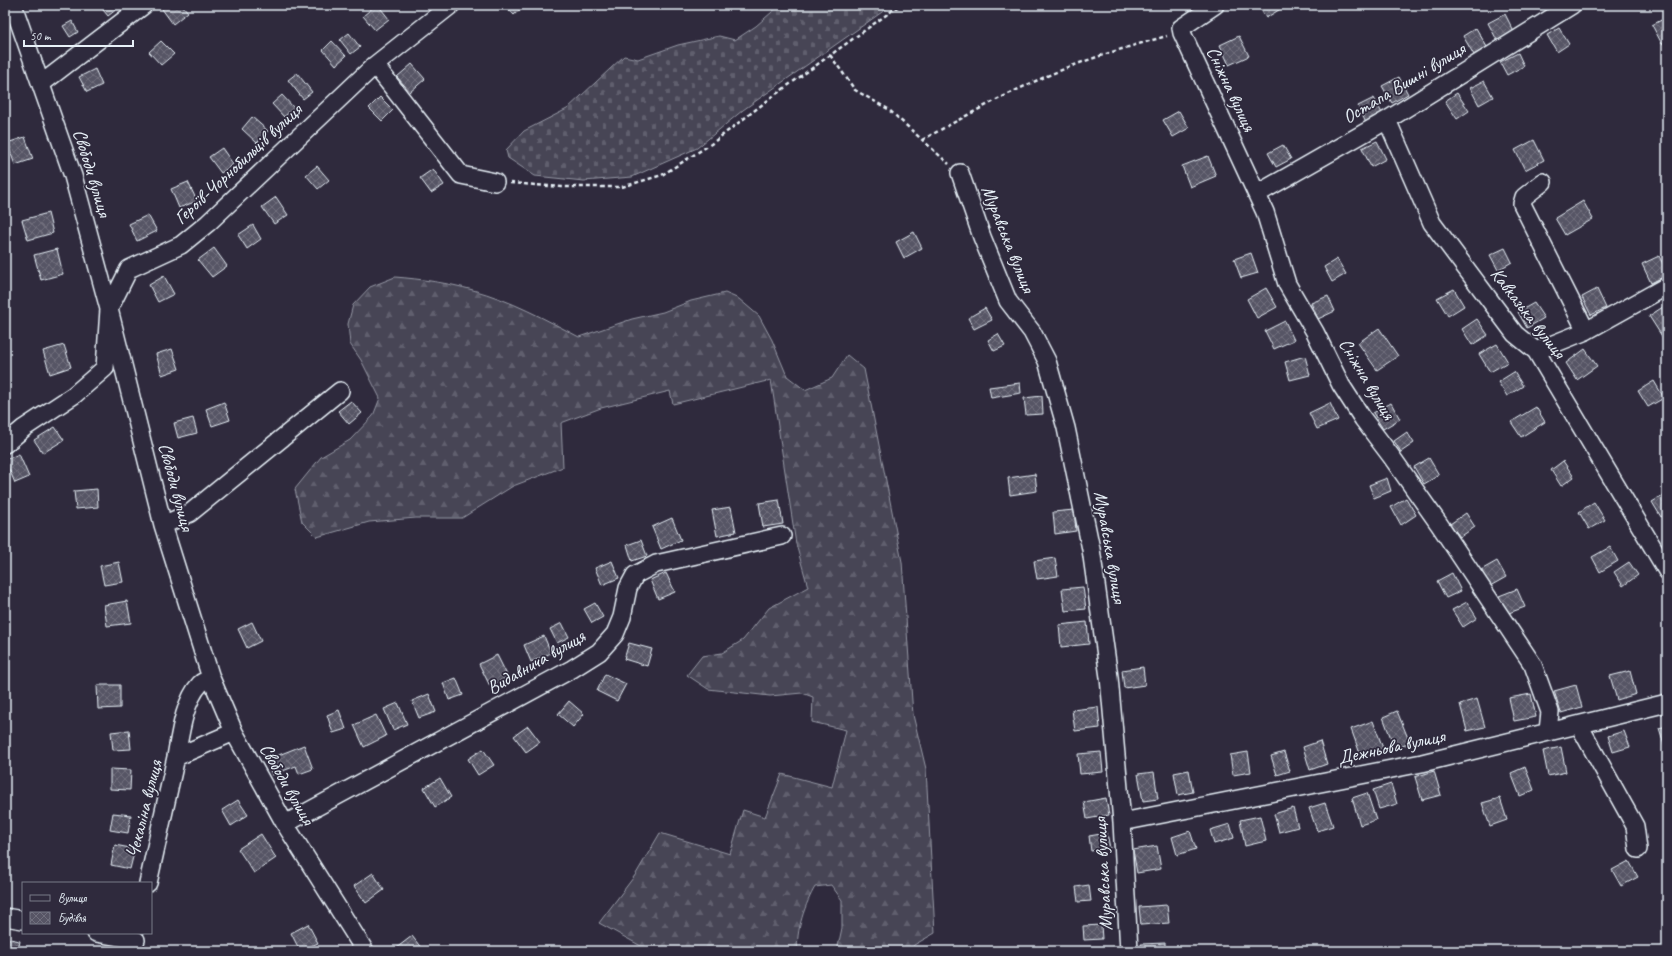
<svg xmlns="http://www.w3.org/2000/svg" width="1672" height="956" font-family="Caveat,sans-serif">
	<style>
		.forest { fill: url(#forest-firs); stroke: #979aa6 }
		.cemetery { fill: url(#cemetery-stones); stroke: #979aa6 }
		.building { fill: url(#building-cross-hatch); stroke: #e8f1f8 }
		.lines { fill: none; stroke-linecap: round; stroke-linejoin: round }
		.minor-casing { stroke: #e8f1f8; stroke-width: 20 }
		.path { stroke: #e8f1f8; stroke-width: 2.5; stroke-dasharray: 4 3; stroke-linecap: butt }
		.minor { stroke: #2f2a3d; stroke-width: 17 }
		.labels { text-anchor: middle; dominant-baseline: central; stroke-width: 3.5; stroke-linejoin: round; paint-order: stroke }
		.street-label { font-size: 19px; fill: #e8f1f8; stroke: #2f2a3d }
	</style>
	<defs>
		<pattern id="forest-firs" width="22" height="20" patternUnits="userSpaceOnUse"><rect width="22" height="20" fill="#464455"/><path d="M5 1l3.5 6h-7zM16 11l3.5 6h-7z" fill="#615f6e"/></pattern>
		<pattern id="cemetery-stones" width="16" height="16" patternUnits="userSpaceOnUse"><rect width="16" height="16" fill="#464455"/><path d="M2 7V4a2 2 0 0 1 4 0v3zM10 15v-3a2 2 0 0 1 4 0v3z" fill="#615f6e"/></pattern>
		<pattern id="building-cross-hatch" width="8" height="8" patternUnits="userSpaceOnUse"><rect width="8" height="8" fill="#575565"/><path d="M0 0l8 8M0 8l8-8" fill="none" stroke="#6f6e7c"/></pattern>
	</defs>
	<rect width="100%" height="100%" fill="#2f2a3d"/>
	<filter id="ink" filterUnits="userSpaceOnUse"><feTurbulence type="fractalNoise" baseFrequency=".025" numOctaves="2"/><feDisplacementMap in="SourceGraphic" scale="8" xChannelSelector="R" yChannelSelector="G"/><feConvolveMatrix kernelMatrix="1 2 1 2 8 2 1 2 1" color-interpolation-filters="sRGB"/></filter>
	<g filter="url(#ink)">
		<path class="forest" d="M395 277C421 279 448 283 473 290 510 300 545 319 579 337L632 319 663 312 691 301 725 293 739 299 759 316 772 340 787 376 805 390 832 378 847 355 864 369 902 562 913 715 926 769 935 933 914 945 910 951H837L842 928V900L831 885 815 887C806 902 795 932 798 951H650L599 923 636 874 660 833 730 854 743 810 765 817 782 774 832 787 846 730 812 722 813 697 802 693 770 696 708 689 687 675 702 656 722 653 743 640 769 608 808 587 796 544 771 380 673 404 670 391 601 408 561 423 563 467 513 486 462 518H416L369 522 317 537 302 522 295 489 321 457 350 440 373 416 380 398 361 360 350 344 348 324 353 305 370 287Z"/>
		<path class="cemetery" d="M780 5H892L743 110 697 148 632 177 584 181 535 176 508 158 506 150 524 131 567 109 624 56 638 59 678 45 719 36 735 40 756 26Z"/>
		<path class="building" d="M99 5H122L108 16Z
			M168 5H182L188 12 173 24 162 9Z
			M376 5H378L389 19 375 30 363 16Z
			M505 5H525L514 15Z
			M1258 5H1280L1282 8 1266 18Z
			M1505 14 1515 34 1498 42 1488 23Z
			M1667 17V41L1662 44 1652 25Z
			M72 21 78 32 70 37 63 26Z
			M1476 28 1487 47 1474 55 1463 36Z
			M1559 28 1569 44 1557 52 1547 35Z
			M349 33 360 47 351 54 340 40Z
			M1239 36 1249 56 1229 65 1220 45Z
			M161 41 174 54 161 65 149 52Z
			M332 41 346 56 336 65 323 50Z
			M1518 53 1524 66 1507 75 1500 62Z
			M412 64 425 79 410 92 397 77Z
			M95 69 102 85 87 92 79 77Z
			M297 73 312 92 303 99 288 80Z
			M1399 77 1408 94 1392 103 1382 86Z
			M1484 81 1493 97 1479 105 1470 88Z
			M1457 93 1469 111 1457 119 1445 101Z
			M282 95 294 108 284 117 272 104Z
			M380 97 393 110 382 121 369 108Z
			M1374 98 1383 115 1366 123 1358 106Z
			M1179 111 1189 128 1173 137 1163 120Z
			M252 117 268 131 257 143 242 129Z
			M25 137 33 159 15 165 7 143Z
			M1534 140 1544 160 1525 170 1515 150Z
			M1377 141 1386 159 1371 167 1362 148Z
			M1283 145 1291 159 1276 167 1268 153Z
			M222 148 233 164 221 173 209 157Z
			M1208 156 1216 176 1190 187 1182 166Z
			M317 166 329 180 318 189 306 175Z
			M433 169 444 185 431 193 420 178Z
			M188 182 197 201 179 208 171 189Z
			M276 197 288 215 274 224 262 207Z
			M1583 201 1593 219 1565 235 1555 218Z
			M48 213 53 233 28 240 22 220Z
			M148 215 157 231 137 241 129 224Z
			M253 225 261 239 247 249 238 235Z
			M914 232 922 248 904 258 896 242Z
			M214 248 227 266 212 277 198 260Z
			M1505 248 1512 262 1498 270 1490 255Z
			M57 249 63 274 41 280 34 255Z
			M1251 253 1258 273 1241 278 1234 259Z
			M1659 256 1667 272V275L1651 283 1642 264Z
			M1337 259 1346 274 1332 282 1324 267Z
			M164 276 174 294 158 302 149 285Z
			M1266 288 1277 307 1257 318 1247 299Z
			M1454 289 1464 306 1448 316 1437 298Z
			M1597 289 1606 308 1591 315 1582 297Z
			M1328 296 1335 311 1318 319 1311 303Z
			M1534 303 1544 318 1527 328 1518 312Z
			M1666 305 1667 340 1665 341 1649 316Z
			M985 308 992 320 974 329 968 318Z
			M1477 319 1488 335 1472 345 1462 329Z
			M1285 321 1294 340 1274 349 1265 331Z
			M1379 328 1398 356 1377 370 1358 343Z
			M998 334 1005 346 994 351 988 340Z
			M1497 344 1508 362 1490 372 1479 354Z
			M64 345 71 367 50 374 43 351Z
			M172 349 179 369 162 375 156 354Z
			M1585 349 1597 366 1577 380 1566 363Z
			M1305 356 1310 375 1290 380 1285 362Z
			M1514 372 1523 386 1507 396 1498 382Z
			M1654 381 1664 398 1648 407 1638 391Z
			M1020 383 1021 393 991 398 989 387Z
			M1042 396 1043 414 1026 415 1024 398Z
			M351 401 362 413 349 424 338 411Z
			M224 402 230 420 212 426 206 409Z
			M1330 403 1338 420 1317 429 1309 413Z
			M1391 403 1400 419 1383 429 1373 413Z
			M1536 407 1545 422 1521 437 1511 422Z
			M193 418 197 433 178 438 174 423Z
			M55 427 64 440 43 453 34 440Z
			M1407 432 1414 443 1401 452 1394 441Z
			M19 454 29 477 15 483 5 460Z
			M1429 458 1439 475 1424 484 1414 467Z
			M1563 461 1574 477 1561 486 1551 470Z
			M1035 474 1037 491 1010 495 1008 478Z
			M1387 478 1391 491 1374 498 1369 485Z
			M97 489 98 507 76 509 74 491Z
			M1667 493V514L1661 517 1652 502Z
			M1406 498 1416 515 1401 525 1391 507Z
			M779 500 783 524 763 527 759 503Z
			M1594 502 1605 520 1589 529 1579 512Z
			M731 507 736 532 717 536 712 510Z
			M1074 510 1076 531 1055 534 1053 512Z
			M1466 513 1475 527 1460 537 1450 524Z
			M672 518 681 540 661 549 652 527Z
			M641 540 647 556 632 561 627 545Z
			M1610 547 1618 561 1600 572 1592 557Z
			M1055 558 1058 576 1037 579 1034 561Z
			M612 561 619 578 602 585 595 568Z
			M1497 561 1506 577 1490 586 1481 570Z
			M119 562 123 582 104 585 100 566Z
			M1629 562 1638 575 1623 586 1614 572Z
			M666 573 675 592 658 599 650 580Z
			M1452 573 1461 591 1446 598 1437 581Z
			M1083 587 1086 609 1065 611 1062 589Z
			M1517 589 1525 607 1506 614 1499 596Z
			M127 601 131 623 107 626 104 605Z
			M1467 602 1477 618 1463 627 1452 610Z
			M595 603 603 617 592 623 584 609Z
			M252 622 261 641 247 648 238 629Z
			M1087 622 1089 644 1061 647 1059 625Z
			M562 623 569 637 557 643 550 629Z
			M544 636 551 653 531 662 524 645Z
			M629 643 652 649 647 666 624 659Z
			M497 655 508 677 490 686 479 664Z
			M1143 667 1145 685 1124 688 1122 670Z
			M1630 671 1636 694 1617 700 1610 676Z
			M605 674 626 684 617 701 597 691Z
			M456 678 463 695 449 700 443 683Z
			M97 685H120V708L98 709Z
			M1576 685 1582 707 1561 713 1554 691Z
			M429 694 436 712 419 718 412 701Z
			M1531 694 1536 717 1514 721 1509 698Z
			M1477 699 1485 727 1467 731 1460 704Z
			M569 701 584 714 573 727 558 714Z
			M398 703 407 724 393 730 384 709Z
			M1098 707 1100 728 1075 731 1072 710Z
			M339 710 346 729 333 733 327 715Z
			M1397 711 1410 743 1395 749 1383 717Z
			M376 715 386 736 364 747 354 725Z
			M1373 721 1384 751 1362 759 1351 729Z
			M528 726 540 742 526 752 514 736Z
			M1667 726V746L1665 747 1659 728Z
			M129 730 131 749 113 750 111 732Z
			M1624 731 1630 747 1613 752 1608 736Z
			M1320 741 1327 764 1310 770 1303 747Z
			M304 745 313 769 299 774 296 766 272 775 266 760Z
			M1561 747 1566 772 1548 776 1543 751Z
			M483 749 494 765 478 775 468 759Z
			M1101 752 1103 772 1080 774 1078 754Z
			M1248 752 1251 772 1233 775 1230 755Z
			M1284 752 1290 771 1277 775 1271 756Z
			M1525 767 1534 790 1520 796 1511 773Z
			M110 769 131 770 130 790 110 789Z
			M1189 770 1193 792 1178 795 1174 773Z
			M1434 771 1441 795 1422 800 1415 777Z
			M1154 772 1158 799 1143 801 1138 774Z
			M440 778 451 797 435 807 424 788Z
			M1391 784 1397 804 1379 809 1373 790Z
			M1367 793 1376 820 1360 825 1352 798Z
			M1106 798 1109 815 1087 819 1084 802Z
			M1500 798 1507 820 1490 826 1482 803Z
			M238 800 248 815 231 826 222 810Z
			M1325 803 1333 826 1317 831 1309 808Z
			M1293 808 1298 827 1279 832 1274 814Z
			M113 813 131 815 128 833 110 830Z
			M1260 816 1266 841 1245 846 1240 820Z
			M1230 824 1234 838 1214 844 1210 830Z
			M1190 831 1196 849 1177 855 1172 837Z
			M1107 833 1110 848 1091 851 1089 836Z
			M261 834 276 858 254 873 238 849Z
			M115 845 135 849 130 869 111 865Z
			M1157 846 1161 869 1137 873 1133 850Z
			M1629 861 1638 877 1621 886 1612 870Z
			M373 873 384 890 366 903 354 886Z
			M1089 885 1091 901 1078 902 1076 887Z
			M1167 905 1169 923 1141 925 1139 907Z
			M308 924 318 943 300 951 291 933Z
			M1101 925 1102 939 1084 940 1083 926Z
			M412 936 422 949 418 951H397L395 949Z
			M5 938 20 941 18 951H5Z
			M1165 943V951H1142L1141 944Z
			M1115 947V951H1098V949Z"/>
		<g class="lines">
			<g class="minor-casing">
				<path id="minor" d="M13 5 73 176 109 309 163 525 211 678 234 732 285 824 365 951
					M1215 5 1181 28 1182 33 1265 212 1287 284 1315 332 1341 385 1363 419 1391 456 1439 524 1533 665 1550 712 1548 731
					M375 65 461 175 495 182
					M41 84 144 5
					M1387 120 1432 223 1515 334 1536 351 1667 571
					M960 173 982 237 1008 301 1032 332 1047 361 1066 428 1091 549 1109 677 1122 822 1129 951
					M1543 182 1524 197 1522 204 1586 331
					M1257 194 1387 120 1572 5
					M1536 351 1586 331 1667 286
					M5 444 24 428 74 395 105 368 109 309 129 269 181 245 208 223 375 65 451 5
					M163 525 190 513 340 391
					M1579 725 1635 826 1638 849
					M176 757C180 735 184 701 200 684 203 681 208 680 211 678
					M1122 822 1422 763 1667 703
					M285 824 572 669 599 652 615 634 622 617 628 588 635 575 656 564 782 536
					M148 883 176 757 234 732
					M5 917 23 920
					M96 933 136 940"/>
			</g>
			<path class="path" d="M830 55 855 90 888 109 949 164
				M922 140C960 119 998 98 1038 80 1080 61 1123 48 1167 36
				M510 183 562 187H622L662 175 711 144 772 97 900 5"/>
			<use href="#minor" class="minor"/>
		</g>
	</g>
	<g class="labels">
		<g class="street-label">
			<text transform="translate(1404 83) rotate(-31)">Остапа Вишні вулиця</text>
			<text transform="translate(1231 89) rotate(65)">Сніжна вулиця</text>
			<text transform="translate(238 164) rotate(-43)">Героїв-Чорнобильців вулиця</text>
			<text transform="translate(92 173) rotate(73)">Свободи вулиця</text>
			<text transform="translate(1008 239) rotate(68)">Муравська вулиця</text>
			<text transform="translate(1528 313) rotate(52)">Кавказька вулиця</text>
			<text transform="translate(1367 379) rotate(59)">Сніжна вулиця</text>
			<text transform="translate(176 487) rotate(75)">Свободи вулиця</text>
			<text transform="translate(1110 547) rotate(80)">Муравська вулиця</text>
			<text transform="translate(536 662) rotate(-30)">Видавнича вулиця</text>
			<text transform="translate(1391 747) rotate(-12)">Дежньова вулиця</text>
			<text transform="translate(287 784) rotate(60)">Свободи вулиця</text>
			<text transform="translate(144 809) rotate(-76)">Чекаліна вулиця</text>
			<text transform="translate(1103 874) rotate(-93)">Муравська вулиця</text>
		</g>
	</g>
	<rect width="1672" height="956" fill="none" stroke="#2f2a3d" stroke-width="20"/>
	<rect x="10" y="10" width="1652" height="936" fill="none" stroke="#e8f1f8" stroke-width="1.5" filter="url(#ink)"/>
	<rect x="22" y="882" width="130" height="52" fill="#2f2a3d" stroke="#797a88"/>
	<rect x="30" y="895" width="20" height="6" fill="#2f2a3d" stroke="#797a88"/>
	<text x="58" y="902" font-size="12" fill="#e8f1f8">Вулиця</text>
	<rect x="30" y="912" width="20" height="12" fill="url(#building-cross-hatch)" stroke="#797a88"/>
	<text x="58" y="922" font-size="12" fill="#e8f1f8">Будівля</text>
	<path d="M24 40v6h109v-6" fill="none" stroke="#e8f1f8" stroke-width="2"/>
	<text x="30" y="40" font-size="12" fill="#e8f1f8" stroke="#2f2a3d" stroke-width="3" paint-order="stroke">50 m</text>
</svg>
